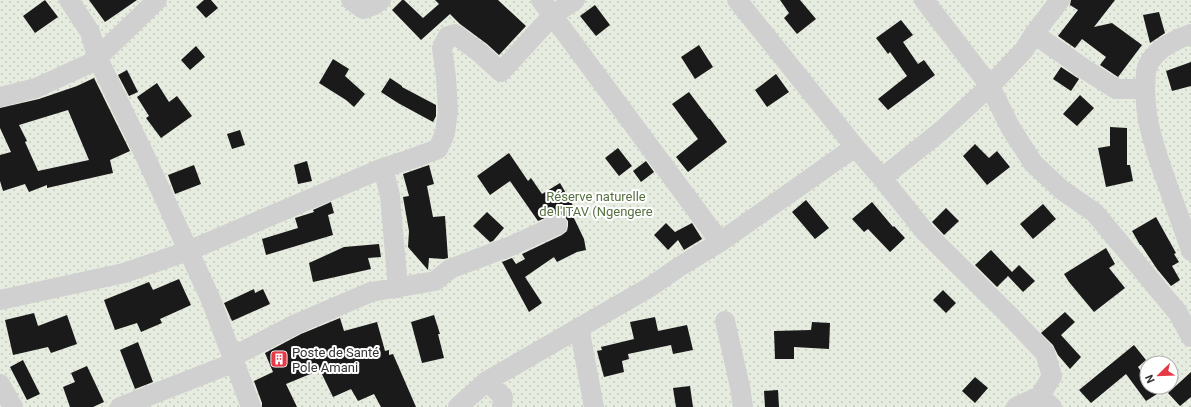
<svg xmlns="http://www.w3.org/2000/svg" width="1191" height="407" font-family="Roboto,sans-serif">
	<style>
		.park { fill: url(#park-dots); fill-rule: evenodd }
		.building { fill: #1a1a1a; fill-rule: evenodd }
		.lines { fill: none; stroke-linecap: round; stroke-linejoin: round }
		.street { stroke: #d0d0d0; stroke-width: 20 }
		.labels { text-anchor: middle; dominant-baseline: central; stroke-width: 4; stroke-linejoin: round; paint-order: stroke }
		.park-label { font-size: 13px; fill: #56703f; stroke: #fff }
		.poi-label { font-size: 13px; fill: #333; stroke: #fff; text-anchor: start }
	</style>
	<defs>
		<pattern id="park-dots" width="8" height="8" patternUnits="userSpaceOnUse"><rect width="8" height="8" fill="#e6ecdf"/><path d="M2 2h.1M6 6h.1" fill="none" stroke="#c6cbc0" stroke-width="1.8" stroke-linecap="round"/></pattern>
	</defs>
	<rect width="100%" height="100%" fill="#fff"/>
	<path class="park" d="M0 0H1191V407H0ZM1147 363H1171V387H1147Z"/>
	<path class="building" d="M45 0 58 17 35 33 23 16Z
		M89 0H137L105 22Z
		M204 0H211L218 8 206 18 196 7Z
		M402 0H404L423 18 439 4 435 0H498L526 26 499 55 487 44 460 24 450 14 421 40 392 10Z
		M780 0H800L816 19 797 34 784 18 789 13Z
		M1071 0H1115L1094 27 1112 23 1142 45 1118 77 1100 65 1106 57 1082 39 1075 48 1058 36 1078 10 1070 5Z
		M595 5 610 25 596 36 580 16Z
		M1159 12 1165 33 1150 43 1143 15Z
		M901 20 913 35 903 42 918 64 924 60 935 75 888 110 878 99 907 76 890 52 888 54 876 38Z
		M699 45 713 67 695 79 681 57Z
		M196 46 205 57 190 70 181 60Z
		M333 59 349 69 345 76 365 94 354 107 346 100 319 83Z
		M1191 62V86L1172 91 1166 71Z
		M1061 67 1079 79 1071 91 1053 79Z
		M127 70 138 92 129 96 118 75Z
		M776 74 789 92 767 107 755 90Z
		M94 78 130 151 110 160 113 173 47 188V185L29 192 25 184 3 191 0 181V155L11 152 0 128V108L39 99 77 86ZM68 110 89 160 38 171 25 142 27 141 19 125Z
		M390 78 402 86V87L436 105V116L433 122 398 103 381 92Z
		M157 83 169 102 177 96 192 116 161 138 146 118 149 116 137 97Z
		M689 92 709 119H710L727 142 688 172 676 157 698 139 672 104Z
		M1080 95 1094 108 1077 126 1063 114Z
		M1110 127 1127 128V165H1130L1133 181 1106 187 1098 148 1110 146Z
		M240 130 245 145 232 149 227 134Z
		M975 144 989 158 997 151 1010 167 987 185 963 156Z
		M618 148 632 166 619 176 605 158Z
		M509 153 528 181 531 178 542 194 560 183 575 209 571 212 584 239 586 250 577 252 557 262 554 257 525 277 542 303 529 312 502 262 512 258 516 264 525 259 522 254 562 235 567 231 568 226V221L564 216 558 214 552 215 538 221 510 181 490 195 477 176Z
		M307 161 312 181 298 184 294 165Z
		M646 161 654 172 641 182 633 171Z
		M194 165 201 184 175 194 168 175Z
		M429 165 434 184 427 186 433 217 445 216 448 258 444 259 429 258 428 270 408 247 409 231 403 197 409 196 403 174Z
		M806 200 829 228 815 239 792 212Z
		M331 202 334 213 328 215 333 235 266 255 262 239 298 228 295 218 314 212 313 210Z
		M872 202 893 227 894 226 905 238 890 252 868 229 864 232 852 219Z
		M1043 204 1056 219 1033 239 1020 224Z
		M946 208 959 221 944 235 932 222Z
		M487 212 504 228 493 241 490 242 473 226Z
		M1156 217 1176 253 1174 254 1179 262 1172 266 1180 280 1171 286 1157 269 1141 245H1140L1132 231Z
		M666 223 675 232 692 223 702 239 684 250 678 240 668 250 654 235Z
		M379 244 381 257 368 258 371 269 313 282 309 263 344 247Z
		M1106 248 1115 264 1109 268 1125 288 1094 312 1069 282 1064 274Z
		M991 250 1012 272 1019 265 1035 281 1023 292 1008 276 997 287 975 265Z
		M179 279 191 305 160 319 162 323 141 332 137 323 115 330 104 300 149 282 153 290Z
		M254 289 255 293 263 289 270 304 232 321 224 303Z
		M943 290 956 303 946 313 933 300Z
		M1065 312 1075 322 1061 335 1081 357 1070 369 1058 355 1053 345 1041 333Z
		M34 313 38 326 67 315 77 344 51 353 48 347 13 355 5 320Z
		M434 315 440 334H438L444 358 422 363 411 322Z
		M655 317 658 331 687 325 693 350 673 354 671 345 628 354 629 359 622 361 624 372 604 377 597 351 602 350 601 347 634 339 630 322Z
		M340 318 344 331 377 322 385 351 389 350V355L393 354 416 407H381L374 394 358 401 351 389 333 397 320 370 286 384 297 407H262V403L254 381 273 372 265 353 301 334Z
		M812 322 830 323 829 349 794 347V359H775L774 331 811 330Z
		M138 342 153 382 135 389 120 350Z
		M1134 345 1146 360 1138 367 1147 380V387H1152L1157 394 1146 401 1126 374 1091 403 1079 390Z
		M23 360 40 394 27 400 10 367Z
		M87 366 104 402 93 407H70L63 387 75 382 71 373Z
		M1191 372V397L1180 406 1168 393Z
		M975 377 988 388 975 403 962 391Z
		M690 386 693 407H676L673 388Z
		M778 390 779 407H765L764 391Z"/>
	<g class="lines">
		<path class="street" d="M69 0 90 32 97 57 145 156 211 300 251 407
			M351 0 363 9 374 5 381 0
			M541 0 720 242
			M737 0 855 147 882 178 926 233 1007 313 1045 353 1052 376 1040 396 1016 407
			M924 0 990 86 1010 127 1033 163 1062 190 1095 213 1178 313 1191 337
			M1034 34 1086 70 1116 89H1145C1146 102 1146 116 1150 129 1160 171 1178 210 1191 251
			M1145 89C1146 82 1145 74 1147 67 1154 50 1174 40 1191 34
			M0 97 36 88 93 62 157 0
			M383 168 390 196 398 288
			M882 178 941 131 990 86 1024 50 1034 34 1060 0
			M0 300 124 273 188 251 383 168 411 159 438 149 445 133 448 111 446 77 442 48 448 36 455 34 480 53 501 72 553 15 575 0
			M725 321 740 387 743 407
			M579 327 594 407
			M232 357 296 324 371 292 435 281 450 269 511 246 557 225
			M487 381 503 397 502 407
			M0 384 13 407
			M1040 396 1052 407
			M120 407 233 363
			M458 407 487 381 650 287 679 267 720 242 855 147"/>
	</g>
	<defs>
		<g id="building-square" transform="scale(0.9)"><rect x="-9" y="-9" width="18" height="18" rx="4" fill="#e63946" stroke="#fff"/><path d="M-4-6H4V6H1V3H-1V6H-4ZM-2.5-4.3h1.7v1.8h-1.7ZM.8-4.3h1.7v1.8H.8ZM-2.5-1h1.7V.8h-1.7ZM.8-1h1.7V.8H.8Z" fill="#fff"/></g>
	</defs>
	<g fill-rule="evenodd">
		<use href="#building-square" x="279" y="359"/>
	</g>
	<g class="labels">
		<g class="park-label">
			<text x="596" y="196">Réserve naturelle<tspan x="596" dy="15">de l'ITAV (Ngengere</tspan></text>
		</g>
		<g class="poi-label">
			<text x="292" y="352">Poste de Santé<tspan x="292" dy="15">Pole Amani</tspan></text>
		</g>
	</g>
	<g transform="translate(1159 375) rotate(247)"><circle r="19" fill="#ffffff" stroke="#adadad"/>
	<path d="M0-3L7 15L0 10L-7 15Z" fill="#e63946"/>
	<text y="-6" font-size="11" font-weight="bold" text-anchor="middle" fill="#333333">N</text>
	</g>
</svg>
